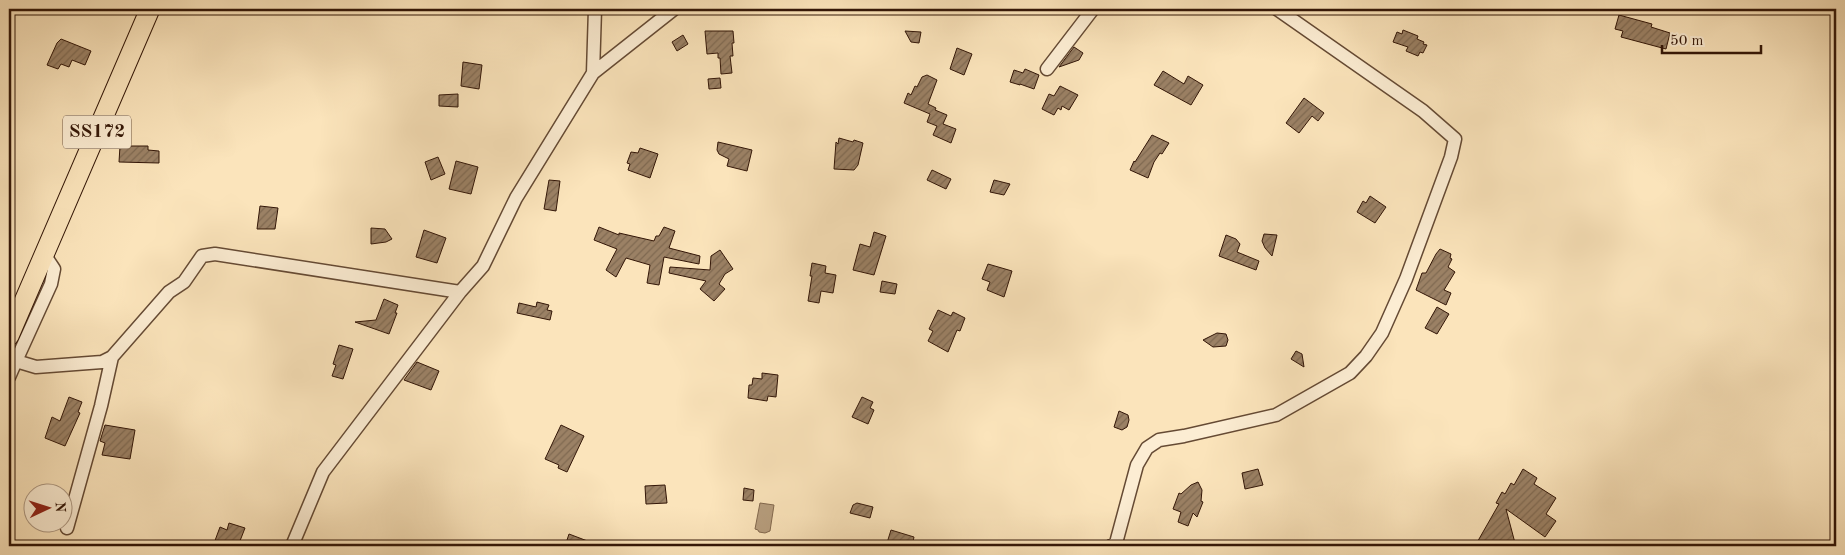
<svg xmlns="http://www.w3.org/2000/svg" width="1845" height="555" font-family="'Old Standard TT',serif">
	<style>
		.water { fill: #b79e7e; stroke: #82684e }
		.building { fill: url(#building-hatch); stroke: #331607 }
		.lines { fill: none; stroke-linecap: round; stroke-linejoin: round }
		.minor-casing { stroke: #654a34; stroke-width: 15 }
		.primary-casing { stroke: #331607; stroke-width: 21 }
		.minor { stroke: #fcedd3; stroke-width: 12 }
		.primary { stroke: #fbe4bb; stroke-width: 19 }
		.labels { text-anchor: middle; dominant-baseline: central; stroke-width: 4.5; stroke-linejoin: round; paint-order: stroke }
		.shield { fill: #fcedd3; stroke: #6f5644; stroke-width: 1 }
		.shield-label { font-size: 19px; font-weight: bold; fill: #331607 }
	</style>
	<defs>
		<pattern id="building-hatch" width="6" height="6" patternUnits="userSpaceOnUse" patternTransform="scale(1.25)"><rect width="6" height="6" fill="#9b8165"/><path d="M-1 1l2-2M0 6l6-6M5 7l2-2" fill="none" stroke="#7f6951"/></pattern>
	</defs>
	<rect width="100%" height="100%" fill="#fbe4bb"/>
	<filter id="stains"><feTurbulence type="fractalNoise" baseFrequency=".004" numOctaves="4"/><feColorMatrix values="0 0 0 0 .2 0 0 0 0 .09 0 0 0 0 .02 0 0 0 .5 -.17"/></filter>
	<radialGradient id="worn" r=".72"><stop offset=".6" stop-color="#630" stop-opacity="0"/><stop offset="1" stop-color="#630" stop-opacity=".3"/></radialGradient>
	<path class="water" d="M760 503 774 505 770 531 765 533 759 532 758 530 755 529Z"/>
	<path class="building" d="M1619 15 1652 24 1651 27 1670 33 1666 49 1621 37 1623 31 1615 29Z
		M1403 30 1418 36 1417 39 1424 42 1423 44 1427 45 1423 53 1420 52 1418 56 1406 51 1408 47 1393 42 1397 32 1402 34Z
		M705 31H733L734 43H732L733 56H730L732 73 721 74 720 58H718V53L707 54Z
		M905 31 921 32 919 43 911 42Z
		M683 35 688 44 677 51 672 42Z
		M61 39 91 51 85 65 72 60 69 67 61 64 58 69 47 65 57 43Z
		M1074 47 1083 53 1079 60 1059 67Z
		M957 48 972 54 964 75 950 69Z
		M463 62 482 65 479 89 461 86Z
		M1025 69 1039 75 1034 89 1020 84V85L1010 82 1014 70 1023 73Z
		M1163 71 1184 84 1188 76 1203 85 1191 105 1154 85Z
		M927 75 937 80 928 104 936 108 935 110 947 115 943 124 956 129 951 143 933 135 937 126 927 122 930 114 904 103 908 93 911 95 915 86 917 87 922 77Z
		M720 78 721 88 709 89 708 79Z
		M1060 86 1078 95 1069 110 1062 106 1061 110 1058 108 1054 115 1042 109 1049 94 1054 96Z
		M458 94V107L439 106V95Z
		M1304 98 1324 113 1318 121 1312 116 1299 133 1286 123Z
		M1152 135 1169 143 1162 154 1160 153 1154 162 1148 178 1130 170 1134 161 1135 162Z
		M839 138 853 142 854 140 863 143 858 165 854 170 834 169 836 142 838 144Z
		M718 142 752 150 747 171 727 166 729 159 719 154 717 150Z
		M120 146H148V150L159 151V163L119 162Z
		M640 148 658 154 650 178 628 170 630 164 627 163 631 152 638 153Z
		M438 157 445 174 431 180 425 162Z
		M456 161 478 167 471 194 449 189Z
		M932 170 951 179 946 189 927 180Z
		M549 180 560 181 556 211 544 209Z
		M994 180 1010 184 1004 195 990 192Z
		M1370 196 1386 207 1375 223 1357 212 1363 201 1366 203Z
		M260 206 278 208 275 229H257Z
		M599 227 619 235V233L654 241 656 236H659L664 227 675 231 669 248 700 256 699 264 664 257 659 285 647 283 650 265 626 258 616 277 606 270 617 249 594 240Z
		M371 228 385 229 392 239 386 242 371 244Z
		M424 230 446 238 437 263 416 257Z
		M874 232 886 236 874 275 853 270 860 244 870 247Z
		M1264 234 1277 235 1272 256 1265 248 1262 241Z
		M1226 235 1236 239 1240 244 1237 252 1259 261 1256 270 1219 256Z
		M1440 249 1451 254 1450 258 1452 259 1448 267 1455 272 1444 290 1451 293 1446 305 1416 290 1422 273H1426L1436 254Z
		M720 250 733 269 725 274 719 284 725 289 714 301 700 289 706 281 669 273 670 267 710 270 711 256Z
		M812 263 826 266 825 273 836 275 833 293 821 291 819 303 808 301 812 276H810Z
		M988 264 1012 271 1004 297 987 290 990 282 982 279Z
		M882 281 897 284 895 294 880 292Z
		M384 299 398 305 395 313H397L389 334 355 322 376 320Z
		M537 302 549 305 547 310 552 311 550 320 517 313 519 303 536 307Z
		M1437 307 1449 314 1437 334 1425 328Z
		M938 310 951 316 953 312 965 318 960 331 957 330 948 352 928 341 933 331 929 329Z
		M1217 333 1226 334 1228 340 1226 346 1213 347 1203 340Z
		M339 345 353 349 343 379 332 376 336 365 333 364Z
		M1296 351 1302 354 1304 367 1291 359Z
		M417 362 439 371 431 390 404 380Z
		M762 373 778 375 776 397 768 396 767 401 748 398 749 385H752L753 378 762 379Z
		M69 397 82 402 78 412 80 413 65 446 45 438 52 417 60 421Z
		M862 397 873 402 870 408 874 410 868 424 852 417Z
		M1119 411 1128 415 1129 420 1127 427 1122 430 1114 427Z
		M105 425 135 430 130 459 102 455 105 443 100 441Z
		M561 425 584 436 567 472 558 468 559 465 545 459Z
		M1258 469 1263 485 1245 489 1242 473Z
		M1523 469 1537 478 1534 484 1556 498 1546 514 1556 521 1545 537 1506 509 1515 543 1512 546H1475L1499 504 1496 503 1502 492 1505 494 1511 483 1514 485Z
		M1198 482 1202 490 1201 501 1203 502 1197 517 1193 513 1188 526 1178 522 1181 512 1173 509 1179 493 1181 494 1191 485Z
		M665 485 667 503 646 504 645 486Z
		M744 488 754 490 753 501 743 500Z
		M857 503 873 507 870 518 850 513 853 505Z
		M229 523 245 528 238 546H213L220 527 227 530Z
		M891 530 914 537 912 546H886Z
		M569 534 598 545V546H565Z"/>
	<g class="lines">
		<g class="minor-casing">
			<path id="minor" d="M1047 69 1093 9
				M593 73 595 9
				M44 254 54 269 51 284 16 361 36 367 102 362 112 357 169 292 184 282 202 256 215 254 460 292
				M9 377 16 361
				M67 528 101 406 112 357
				M292 546 323 472 460 292 483 266 516 198 593 73 674 9
				M1111 546 1116 543 1137 465 1147 448 1159 440 1184 436 1276 415 1350 373 1366 356 1382 333 1406 279 1451 157 1455 139 1423 111 1277 9"/>
		</g>
		<g class="primary-casing">
			<path id="primary" d="M9 336 150 9"/>
		</g>
		<use href="#minor" class="minor"/>
		<use href="#primary" class="primary"/>
	</g>
	<g class="labels">
		<rect class="shield" x="63" y="115.5" width="68" height="33" rx="4"/>
		<g class="shield-label">
			<text x="97" y="132">SS172</text>
		</g>
	</g>
	<rect width="1845" height="555" fill="none" stroke="#fbe4bb" stroke-width="30"/>
	<rect x="10" y="10" width="1825" height="535" fill="none" stroke="#331607" stroke-width="2.5"/>
	<rect x="15" y="15" width="1815" height="525" fill="none" stroke="#331607"/>
	<g transform="translate(48 508) rotate(86)"><circle r="24" fill="#fcedd3" stroke="#ac9781"/>
	<path d="M0-4L9 19L0 12L-9 19Z" fill="#8f2418"/>
	<text y="-8" font-size="14" font-weight="bold" text-anchor="middle" fill="#331607">N</text>
	</g>
	<path d="M1662 45v8h99v-8" fill="none" stroke="#331607" stroke-width="2.5"/>
	<text x="1670" y="45" font-size="15" fill="#331607" stroke="#fcedd3" stroke-width="4" paint-order="stroke">50 m</text>
	<rect width="100%" height="100%" filter="url(#stains)"/>
	<rect width="100%" height="100%" fill="url(#worn)"/>
</svg>
